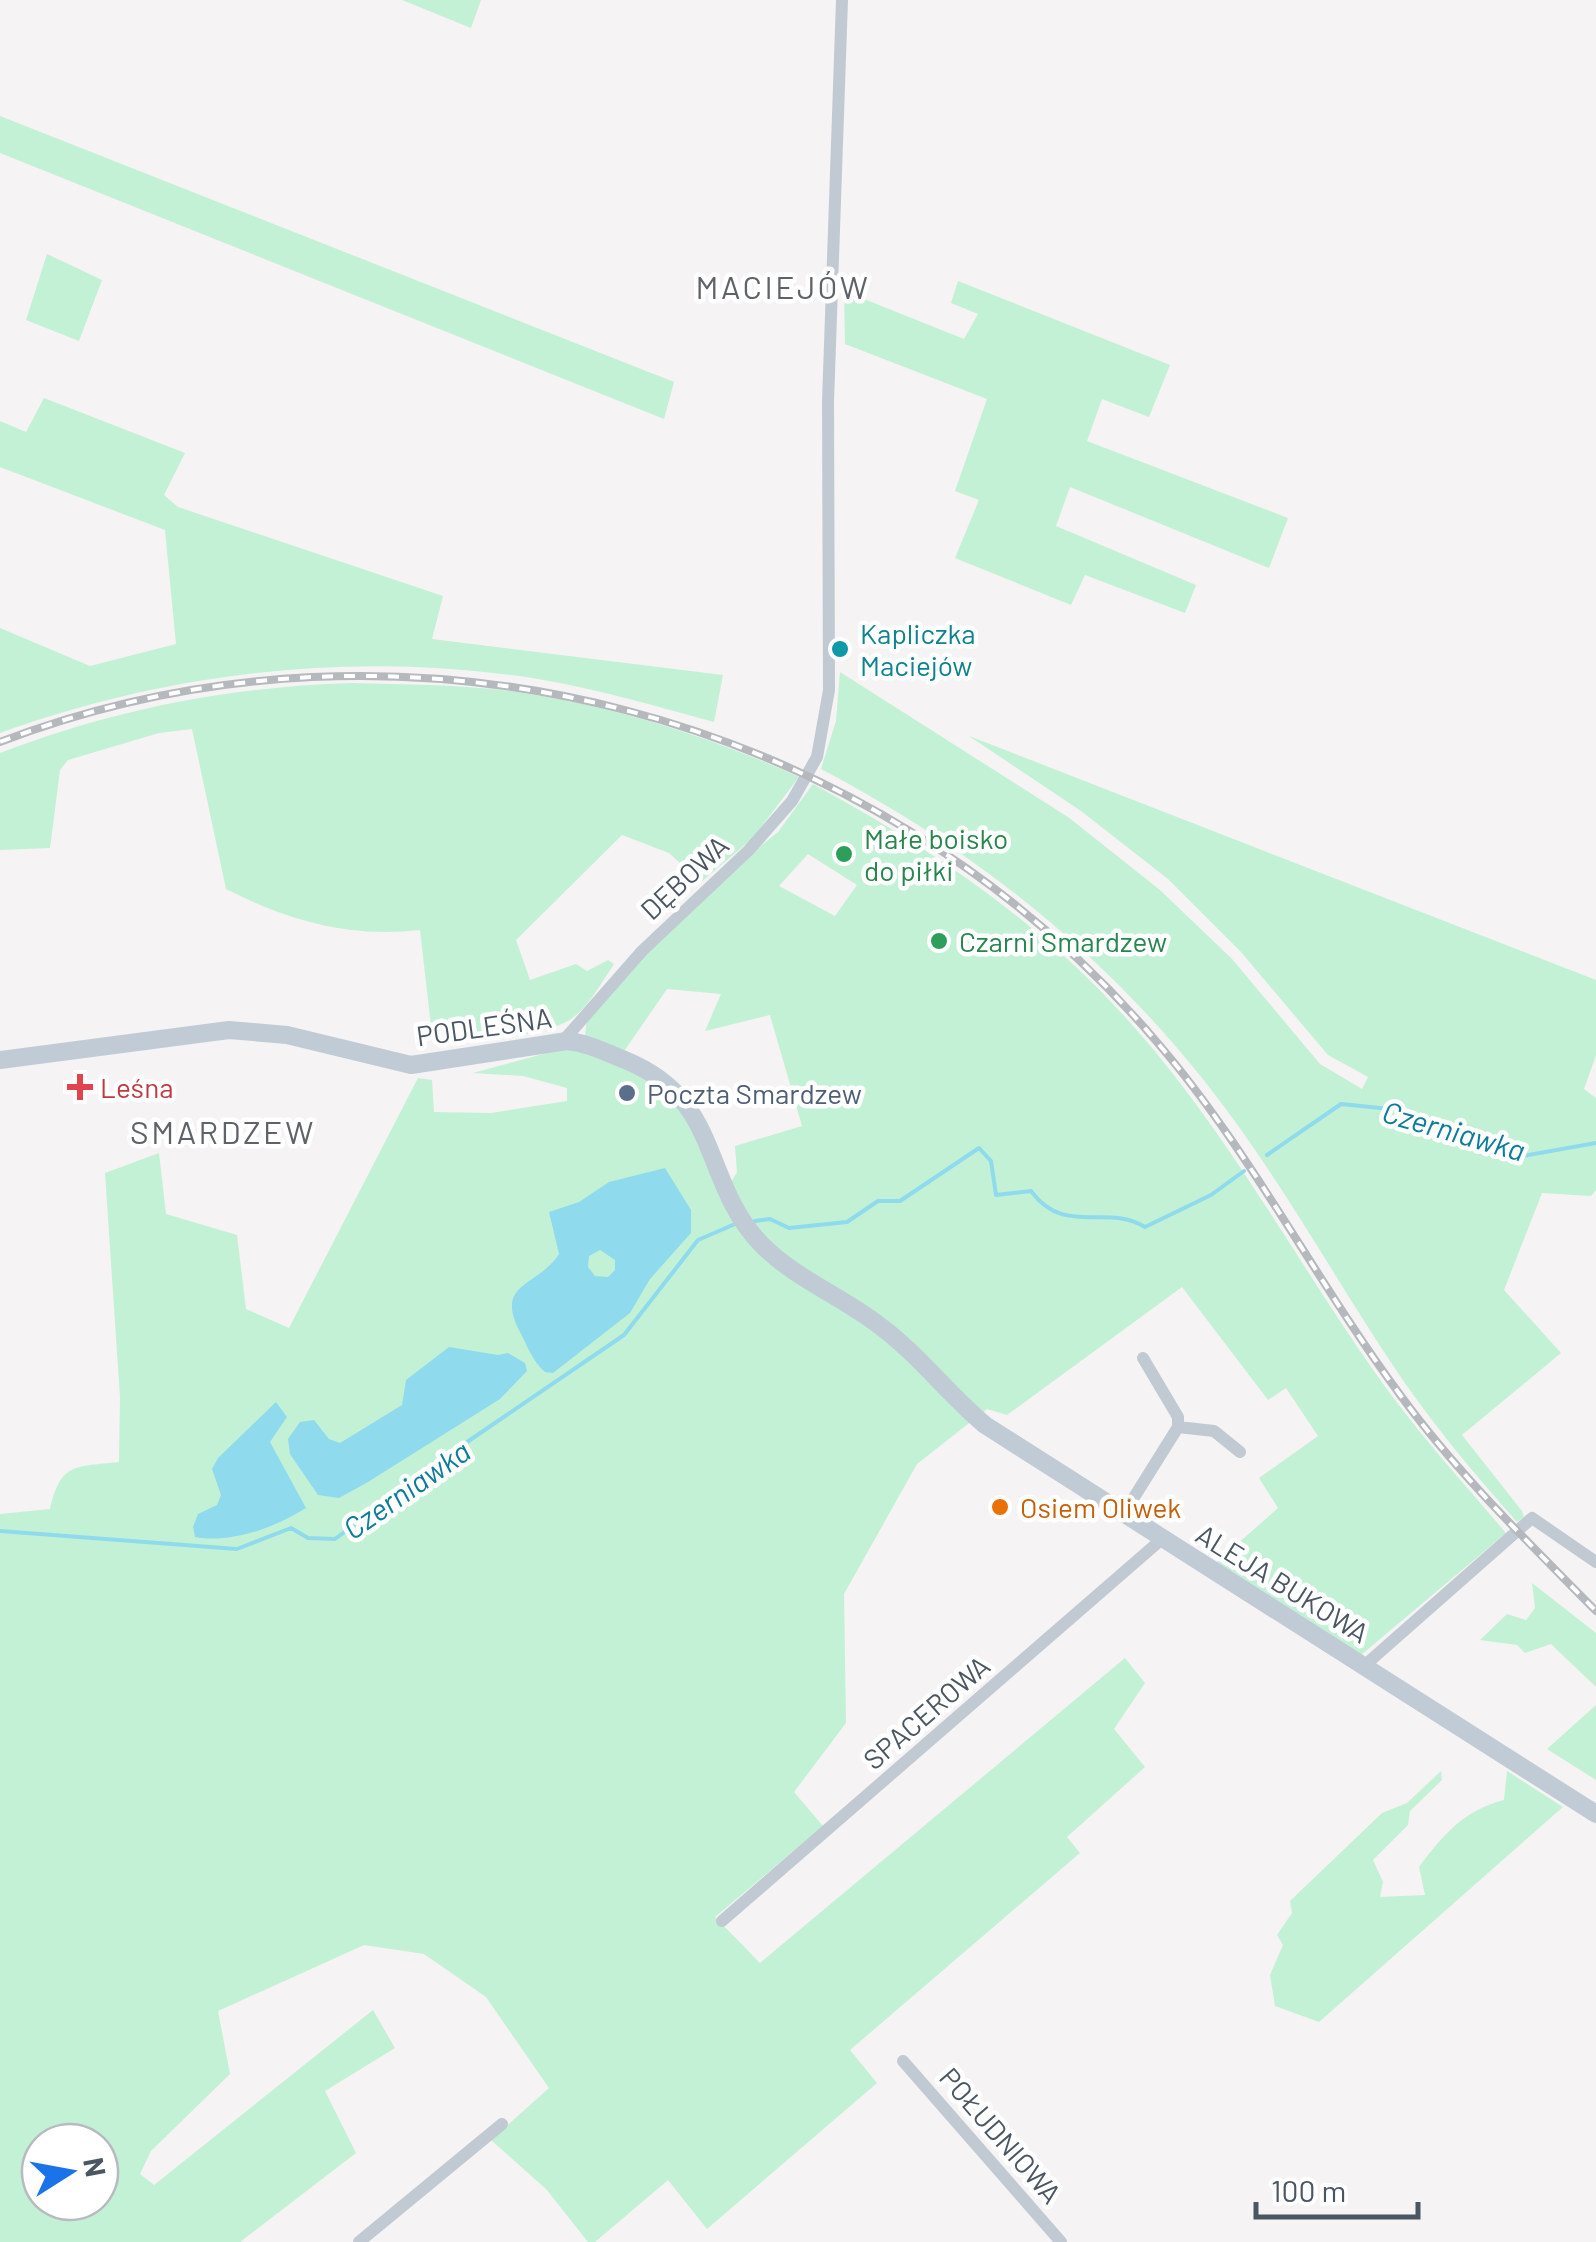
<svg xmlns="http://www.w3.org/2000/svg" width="1596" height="2242" font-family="Barlow,sans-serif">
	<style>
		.green { fill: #c3f1d5; fill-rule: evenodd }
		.water { fill: #90daee; fill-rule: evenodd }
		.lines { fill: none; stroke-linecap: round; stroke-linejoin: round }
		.stream { stroke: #90daee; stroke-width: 4 }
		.street { stroke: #c1cad2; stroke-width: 12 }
		.secondary { stroke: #c1cbd6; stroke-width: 18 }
		.rail-casing { stroke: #b5b8bd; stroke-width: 8 }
		.rail { stroke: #fff; stroke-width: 4; stroke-dasharray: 11; stroke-linecap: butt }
		.culture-dot { fill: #0f9aa8; stroke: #fff; stroke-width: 4 }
		.leisure-dot { fill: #2e9e5b; stroke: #fff; stroke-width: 4 }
		.health-dot { fill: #e0444e; stroke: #fff; stroke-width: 4 }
		.service-dot { fill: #5c6f8a; stroke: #fff; stroke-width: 4 }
		.food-dot { fill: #e8710a; stroke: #fff; stroke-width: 4 }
		.labels { text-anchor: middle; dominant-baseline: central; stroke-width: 9; stroke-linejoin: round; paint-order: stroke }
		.culture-label { font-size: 28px; fill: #0d838f; stroke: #fff; text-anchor: start }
		.leisure-label { font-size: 28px; fill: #27864d; stroke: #fff; text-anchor: start }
		.street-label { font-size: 28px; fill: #4a5661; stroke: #fff }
		.health-label { font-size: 28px; fill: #be3a42; stroke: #fff; text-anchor: start }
		.service-label { font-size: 28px; fill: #4e5e75; stroke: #fff; text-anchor: start }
		.food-label { font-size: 28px; fill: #c56008; stroke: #fff; text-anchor: start }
		.water-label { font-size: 30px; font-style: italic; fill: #0c7c9b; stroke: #fff }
		.quarter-label { font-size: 32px; letter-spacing: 2.5px; fill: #5f6368; stroke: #fff }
	</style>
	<rect width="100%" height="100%" fill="#f5f3f3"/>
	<path class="green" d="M402 0H481L471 28Z
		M0 116 674 382 664 419 0 153Z
		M47 254 102 280 79 341 26 320Z
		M958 281 1170 365 1149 417 1102 399 1087 441 1288 518 1269 568 1070 487 1056 526 1196 585 1185 613 1085 575 1071 605 955 558 979 500 955 491 987 399 845 344 844 291 964 339 978 314 951 303Z
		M44 398 185 453 164 495 178 507 443 596 432 639 723 675 714 722C656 706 597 689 538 679 359 650 170 671 0 733V628L90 666 176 644 165 530 0 467V421L26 432Z
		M840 672 1068 817 1160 890 1232 959 1320 1064 1362 1089 1368 1077 1328 1055 1241 952 1168 879 1081 811 969 736 1596 980V1055L1584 1089 1596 1098V1190L1591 1196 1542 1193 1504 1290 1561 1353 1462 1435 1522 1511 1524 1517 1517 1522C1472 1471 1428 1419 1390 1361 1329 1269 1275 1170 1206 1083 1100 949 971 848 821 769L836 721Z
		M352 683C412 685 475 684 536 695 626 710 715 739 799 777L752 839 701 882 669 853 622 835 516 940 530 980 576 964 587 971 608 960 614 964C601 983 585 1014 564 1023 530 1038 470 1043 433 1043L420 930C349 938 289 921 226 889L192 729 159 733 68 760 60 770 50 848 0 850V753C115 709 228 687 352 683Z
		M813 784C923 844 1026 912 1112 1003 1218 1114 1288 1249 1376 1374 1415 1430 1462 1481 1506 1533L1361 1655 1216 1563 1278 1508 1259 1478 1318 1436 1286 1388 1268 1400 1182 1287 1007 1415 987 1409 917 1464 844 1594 846 1723 794 1792 823 1826 715 1917 760 1963 1125 1658 1145 1683 1114 1729 1145 1767 1067 1837 1080 1853 850 2050 877 2083 707 2229 668 2180 595 2242H588L546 2189 491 2140 549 2088 486 1997 424 1954 364 1945 218 2011 230 2074 151 2151 140 2174 154 2185 373 2010 395 2048 325 2091 356 2153 240 2242H0V1514L50 1509C61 1462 75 1467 119 1462L120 1397 105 1173 159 1153 166 1214 237 1235 246 1309 289 1328 418 1078 432 1080 434 1112 491 1113 567 1101V1088L523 1076 473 1073 584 1043 588 1011 700 895 778 832ZM808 854 857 885 835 916 779 886ZM667 989 721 994 705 1031 770 1015 802 1126 735 1146 737 1172 729 1186 672 1086 620 1057ZM40 2142H100V2202H40Z
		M1532 1583 1596 1633V1687L1551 1644 1525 1653 1517 1645 1480 1640 1507 1614 1526 1620 1535 1608Z
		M1596 1705V1780L1547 1749Z
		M1507 1771 1563 1807 1319 2022 1275 2006 1270 1975 1283 1945 1277 1935 1292 1913 1290 1901 1382 1813 1407 1803 1441 1771 1442 1780 1410 1811 1408 1825 1373 1860 1383 1882 1380 1897 1425 1895 1419 1867C1443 1835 1464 1810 1504 1800Z"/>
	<path class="water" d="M665 1168 691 1210V1233L650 1279 630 1313 553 1373 545 1372C532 1361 527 1345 519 1330 495 1282 538 1287 559 1254L549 1212 579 1202 609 1182ZM600 1250 615 1260V1270L608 1277 595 1276 588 1267 589 1256Z
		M449 1347 498 1355 508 1353 525 1363 527 1371 500 1399 368 1482 339 1498 318 1495 290 1454 288 1439 300 1422 314 1420 329 1439 340 1443 402 1405 406 1380Z
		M276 1402 287 1417 270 1442 306 1508C276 1527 231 1544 195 1537L193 1527 198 1514 217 1505 221 1495 212 1469 218 1458Z"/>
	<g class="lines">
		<path class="stream" d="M1267 1155 1341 1104 1400 1110 1481 1133 1523 1156 1596 1143
			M755 1221 770 1219 789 1228 847 1222 878 1201H900L979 1148 991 1161 996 1195 1031 1191C1065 1237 1105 1203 1145 1227L1211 1195 1244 1171
			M0 1531 237 1549 291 1528 308 1538 335 1539 451 1453 624 1335 698 1240 735 1224"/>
		<path class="street" d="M563 1041 642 951 749 850 792 801 817 757 829 690 828 402 842 0
			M1143 1358 1178 1417V1427
			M1123 1515 1178 1427 1214 1431 1240 1452
			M1364 1666 1532 1518 1596 1562
			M722 1921 1162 1539
			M903 2061 1061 2242
			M359 2242 502 2124"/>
		<path class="secondary" d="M0 1060 229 1030 287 1035 411 1065 567 1041C588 1043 605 1052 625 1060 723 1100 700 1180 761 1244 794 1278 843 1297 880 1326 919 1355 948 1394 985 1425L1596 1814"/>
		<g class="rail-casing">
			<path id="rail" d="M0 742C405 587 876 712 1156 1041 1250 1150 1315 1280 1401 1396 1458 1474 1528 1542 1596 1611"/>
		</g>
		<use href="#rail" class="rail"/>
	</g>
	<circle class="culture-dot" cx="840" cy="649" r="10"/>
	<g class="leisure-dot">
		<circle cx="844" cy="854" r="10"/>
		<circle cx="939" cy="941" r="10"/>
	</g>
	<path class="health-dot" d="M75 1072h10v10h10v10h-10v10h-10v-10h-10v-10h10z"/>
	<circle class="service-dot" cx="627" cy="1093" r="10"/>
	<circle class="food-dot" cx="1000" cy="1507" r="10"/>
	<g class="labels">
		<g class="culture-label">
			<text x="860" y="633">Kapliczka<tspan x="860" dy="32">Maciejów</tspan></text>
		</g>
		<g class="leisure-label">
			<text x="864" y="838">Małe boisko<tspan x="864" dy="32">do piłki</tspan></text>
			<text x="959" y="941">Czarni Smardzew</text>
		</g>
		<g class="street-label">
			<text transform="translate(684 877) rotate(-43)">DĘBOWA</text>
			<text transform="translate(484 1026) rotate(-8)">PODLEŚNA</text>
			<text transform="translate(1283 1583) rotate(32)">ALEJA BUKOWA</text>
			<text transform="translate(926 1712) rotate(-41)">SPACEROWA</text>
			<text transform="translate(1001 2135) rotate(49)">POŁUDNIOWA</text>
		</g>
		<g class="health-label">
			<text x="100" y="1087">Leśna</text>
		</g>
		<g class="service-label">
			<text x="647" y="1093">Poczta Smardzew</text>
		</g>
		<g class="food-label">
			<text x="1020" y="1507">Osiem Oliwek</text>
		</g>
		<g class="water-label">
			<text transform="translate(1454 1130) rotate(16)">Czerniawka</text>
			<text transform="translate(406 1489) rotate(-35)">Czerniawka</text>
		</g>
		<g class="quarter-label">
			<text x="783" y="286">MACIEJÓW</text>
			<text x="223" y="1131">SMARDZEW</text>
		</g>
	</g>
	<g transform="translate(70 2172) rotate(79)"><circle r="48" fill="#ffffff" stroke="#b7bbc0" stroke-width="2.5"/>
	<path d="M0-8L18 38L0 25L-18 38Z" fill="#1a73e8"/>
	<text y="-15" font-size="28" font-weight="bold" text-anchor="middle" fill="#4a5661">N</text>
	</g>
	<path d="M1256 2202v15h162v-15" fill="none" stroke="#4a5661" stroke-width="5"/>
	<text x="1271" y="2202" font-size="30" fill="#4a5661" stroke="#ffffff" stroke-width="8" paint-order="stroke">100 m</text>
</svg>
